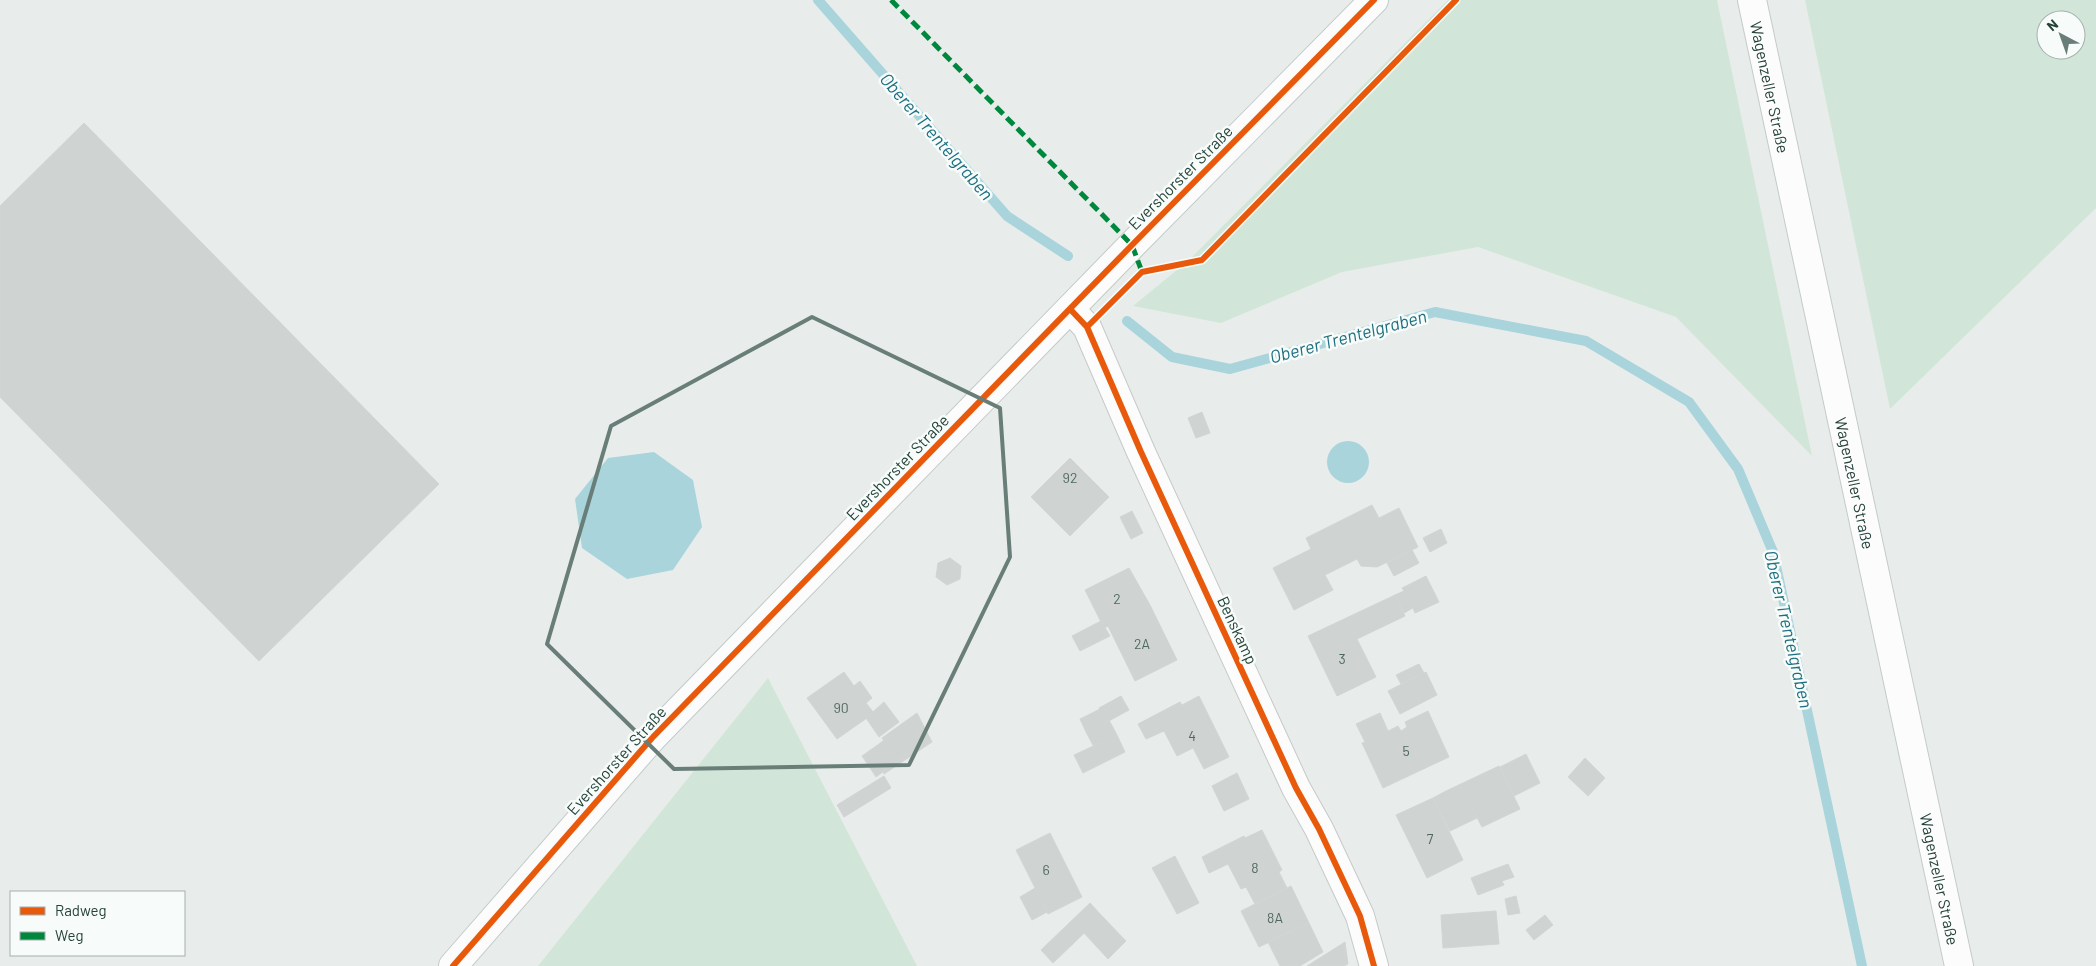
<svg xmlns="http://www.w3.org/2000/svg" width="2096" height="966" font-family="Barlow,sans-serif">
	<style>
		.green { fill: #d1e6d8; fill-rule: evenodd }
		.water { fill: #a9d4db }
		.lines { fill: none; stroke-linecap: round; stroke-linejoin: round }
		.stream { stroke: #a9d4db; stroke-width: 10 }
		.building { fill: #cfd4d2; stroke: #d1d6d4 }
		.street-casing { stroke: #c5cac8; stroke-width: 30 }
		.secondary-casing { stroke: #c3cbc8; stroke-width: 30 }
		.street { stroke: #fcfcfc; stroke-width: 28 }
		.secondary { stroke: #fcfcfc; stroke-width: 28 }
		.quiet { stroke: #00873e; stroke-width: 5; stroke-dasharray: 10 5; stroke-linecap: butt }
		.cycleway-casing { stroke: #f7fbf9; stroke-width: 9 }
		.cycleway { stroke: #e8590c; stroke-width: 6 }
		.marked { fill: none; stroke: #697e78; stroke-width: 4; stroke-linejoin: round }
		.labels { text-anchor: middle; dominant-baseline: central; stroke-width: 5; stroke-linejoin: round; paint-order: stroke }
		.number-label { font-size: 14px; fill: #506761 }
		.street-label { font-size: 16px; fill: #24423a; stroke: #f7fbf9 }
		.water-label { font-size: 18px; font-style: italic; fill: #1c6f80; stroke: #f7fbf9 }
	</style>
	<rect width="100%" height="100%" fill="#e8edeb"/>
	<path class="green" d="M1448 0H1717L1812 456 1676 317 1478 247 1342 272 1221 323 1133 306 1189 260Z
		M1805 0H2096V208L1890 409ZM2046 20H2076V50H2046Z
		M768 678 917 966H538Z"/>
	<path class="water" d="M1327 462a21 21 0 1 1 42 0a21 21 0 1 1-42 0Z
		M654 452 693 480 702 527 673 570 627 579 582 548 575 499 608 458Z"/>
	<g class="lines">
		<path class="stream" d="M818 0 1007 216 1068 256
			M1127 321 1172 357 1230 369 1435 312 1586 341 1689 402 1738 469 1773 552 1862 966"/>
	</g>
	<path class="building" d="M84 123 439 484 259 661 0 397V206Z
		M1202 412 1210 433 1196 438 1188 418Z
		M1070 458 1109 497 1070 536 1031 497Z
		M1372 505 1379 518 1399 508 1418 547 1377 567 1361 566 1357 559 1325 575 1333 590 1294 610 1273 568 1311 549 1306 538Z
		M1132 511 1143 533 1131 539 1120 517Z
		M1441 529 1447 543 1430 552 1423 538Z
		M1412 550 1419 563 1394 576 1387 563Z
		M950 558 961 566 960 579 947 585 936 577 938 563Z
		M1129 568 1150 605 1104 628 1085 590Z
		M1426 576 1439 602 1415 613 1413 608 1404 613 1395 595 1404 591 1402 588Z
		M1395 595 1405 616 1357 639 1376 677 1337 696 1308 636Z
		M1150 605 1177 660 1135 681 1108 626Z
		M1101 621 1110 636 1080 651 1072 636Z
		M1419 664 1424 673 1401 684 1396 675Z
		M844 672 854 686 860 681 872 698 866 703 874 713 837 739 807 698Z
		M1426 672 1437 695 1400 714 1388 691Z
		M1121 696 1129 710 1107 722 1099 708Z
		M1199 696 1229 757 1204 769 1193 748 1177 756 1164 731 1146 739 1138 724 1180 702 1182 705Z
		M884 702 899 722 879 737 866 718Z
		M1100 709 1107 722 1086 732 1080 719Z
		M1428 711 1449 757 1383 788 1362 743 1365 742 1356 724 1380 713 1388 731 1398 726 1401 731 1407 727 1405 722Z
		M917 713 932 742 884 774 883 771 907 754 893 734 884 741 882 738Z
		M1109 720 1117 735 1094 747 1086 732Z
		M893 734 907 754 876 777 862 756Z
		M1117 735 1125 752 1083 773 1074 755Z
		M1526 754 1540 783 1514 796 1500 767Z
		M1585 758 1605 778 1588 796 1568 777Z
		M1499 766 1520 809 1482 827 1472 808 1457 815 1446 791Z
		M1237 773 1249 799 1224 811 1212 786Z
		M884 776 891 788 844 817 837 805Z
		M1446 791 1457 815 1472 808 1477 818 1450 831 1433 798Z
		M1433 798 1463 860 1427 878 1396 815Z
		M1262 830 1282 870 1279 872 1287 888 1255 904 1246 887 1241 889 1228 864 1209 873 1202 857 1244 836 1245 838Z
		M1050 833 1082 897 1048 914 1016 850Z
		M1175 856 1182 870 1160 882 1152 868Z
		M1508 864 1514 877 1502 881 1504 885 1478 895 1471 878Z
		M1182 870 1199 903 1177 914 1160 882Z
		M1291 886 1309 923 1259 947 1241 911Z
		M1035 888 1047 912 1032 920 1020 897Z
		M1516 896 1520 913 1508 915 1505 899Z
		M1090 903 1102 916 1053 963 1041 950Z
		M1496 911 1499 944 1443 948 1441 915Z
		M1545 915 1553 925 1534 940 1526 930Z
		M1102 916 1126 941 1108 959 1084 933Z
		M1309 923 1323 952 1300 966H1280L1268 942Z
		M1345 942 1348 964 1344 966H1307Z"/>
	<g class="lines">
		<g class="street-casing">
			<path id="street" d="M1070 309 1087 327 1141 452 1296 788 1319 829 1360 916 1374 966"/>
		</g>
		<g class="secondary-casing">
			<g id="secondary">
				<path id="s1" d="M1752 0 1959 966"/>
				<path d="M453 966 652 738 1132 245 1374 0"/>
			</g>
		</g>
		<use href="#street" class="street"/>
		<use href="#secondary" class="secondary"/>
		<path class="quiet" d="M891 0 1132 245 1142 272"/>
		<g class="cycleway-casing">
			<path id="cycleway" d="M1070 309 1087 327 1141 452 1296 788 1319 829 1360 916 1374 966
				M1087 327 1142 272 1202 260 1456 0
				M453 966 652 738 1132 245 1374 0"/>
		</g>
		<use href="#cycleway" class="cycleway"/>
	</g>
	<path class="marked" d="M812 317 1000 408 1010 557 909 765 674 769 547 644 611 426Z"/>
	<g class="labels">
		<g class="number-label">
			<text x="1070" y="477">92</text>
			<text x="1117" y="598">2</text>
			<text x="1142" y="643">2A</text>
			<text x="1342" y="658">3</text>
			<text x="841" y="707">90</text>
			<text x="1192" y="735">4</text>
			<text x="1406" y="750">5</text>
			<text x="1430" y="838">7</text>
			<text x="1255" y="867">8</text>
			<text x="1046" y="869">6</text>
			<text x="1275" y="917">8A</text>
		</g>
		<g class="street-label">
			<text stroke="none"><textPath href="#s1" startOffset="89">Wagenzeller Straße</textPath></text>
			<text transform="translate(1180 177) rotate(-45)">Evershorster Straße</text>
			<text transform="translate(897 467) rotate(-46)">Evershorster Straße</text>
			<text stroke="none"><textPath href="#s1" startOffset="494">Wagenzeller Straße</textPath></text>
			<text transform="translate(1238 630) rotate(65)">Benskamp</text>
			<text transform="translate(616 760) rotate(-48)">Evershorster Straße</text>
			<text stroke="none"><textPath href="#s1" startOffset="899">Wagenzeller Straße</textPath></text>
		</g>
		<g class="water-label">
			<text transform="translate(937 136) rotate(49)">Oberer Trentelgraben</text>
			<text transform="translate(1348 336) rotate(-15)">Oberer Trentelgraben</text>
			<text transform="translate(1789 629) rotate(77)">Oberer Trentelgraben</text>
		</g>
	</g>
	<rect x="10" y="891" width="175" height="65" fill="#f7fbf9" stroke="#a3b1ad"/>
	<rect x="20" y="907" width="25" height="8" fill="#e8590c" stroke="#a3b1ad"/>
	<text x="55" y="916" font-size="15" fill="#24423a">Radweg</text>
	<rect x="20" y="932" width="25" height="8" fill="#00873e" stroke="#a3b1ad"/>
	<text x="55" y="941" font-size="15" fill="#24423a">Weg</text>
	<g transform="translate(2061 35) rotate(319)"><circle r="24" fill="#f7fbf9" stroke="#a3b1ad"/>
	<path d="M0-4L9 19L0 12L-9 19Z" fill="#697e78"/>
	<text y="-8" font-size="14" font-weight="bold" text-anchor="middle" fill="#24423a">N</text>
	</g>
</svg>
